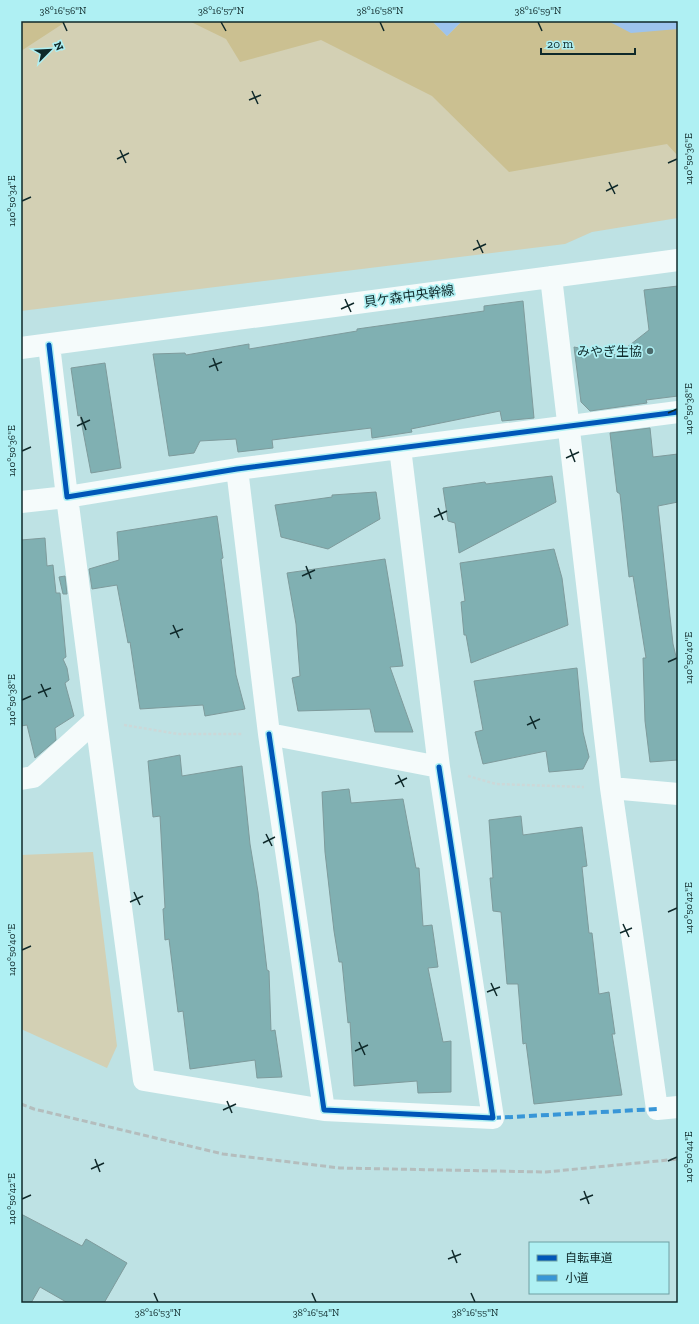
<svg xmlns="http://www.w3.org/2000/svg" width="699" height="1324" font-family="'Zilla Slab','Noto Sans JP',serif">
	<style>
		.green { fill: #d3d0b4 }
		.forest { fill: #cbc091 }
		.water { fill: #9dc3ed }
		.building { fill: #80b0b2; stroke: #7e9b9c }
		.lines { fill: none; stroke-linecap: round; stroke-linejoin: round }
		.path { stroke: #ccd8d8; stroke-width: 2.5; stroke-dasharray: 3 2; stroke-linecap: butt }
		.minor { stroke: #f5fbfb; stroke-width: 22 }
		.rail { stroke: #b4bdbd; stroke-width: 3; stroke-dasharray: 6 3; stroke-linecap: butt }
		.quiet { stroke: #3896d7; stroke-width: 4; stroke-dasharray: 8 4; stroke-linecap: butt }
		.cycleway-casing { stroke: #aff0f3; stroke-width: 8 }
		.cycleway { stroke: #0057b8; stroke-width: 5 }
		.ticks { fill: none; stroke: #0f292a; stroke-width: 1.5 }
		.poi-dot { fill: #4c6a6b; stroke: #aff0f3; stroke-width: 1.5 }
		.labels { text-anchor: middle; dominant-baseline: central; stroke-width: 3.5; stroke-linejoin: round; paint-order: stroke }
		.street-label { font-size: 13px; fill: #0f292a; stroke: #aff0f3 }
		.poi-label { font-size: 13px; fill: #0f292a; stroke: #aff0f3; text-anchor: end }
		.neatline { fill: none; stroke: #0f292a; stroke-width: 1.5 }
		.ticks-label { font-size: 10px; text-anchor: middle; fill: #0f292a }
	</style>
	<rect width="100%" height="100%" fill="#bee2e4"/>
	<path class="green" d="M21 21H678V218L592 232 565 244 21 311Z
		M93 852 117 1046 107 1068 21 1029V855Z"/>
	<path class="forest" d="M21 21H67L21 51Z
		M189 21H432L447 36 462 21H608L613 23 678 29V156L667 144 509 172 432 96 321 40 240 62 226 39Z"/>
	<path class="water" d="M432 21H462L447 36Z
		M608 21H678V29L631 33Z"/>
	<path class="building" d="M678 286V396L646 400 647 403 590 411 581 402 574 347 617 355 649 330 644 290Z
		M523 301 534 418 502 421 500 411 411 429 412 432 372 438 371 428 272 440 273 448 238 452 236 439 200 441 194 453 169 456 153 354 185 353 186 355 249 344V349L357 331V329L484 311V306Z
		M105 363 121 468 91 473 80 415 78 416 71 368Z
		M650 428 653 457 678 454V502L658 506 673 644 678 665V760L650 762 645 721 643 658H646L633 576 629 577 620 494 617 492 610 433Z
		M552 476 556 502 459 553 455 523 448 521 443 488 485 482 486 484Z
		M376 492 380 519 328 549 281 537 275 505 332 497V495Z
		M217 516 223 558 221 559 236 675 245 709 205 716 203 705 140 709 130 642 128 643 117 585 92 589 89 569 119 560 117 532Z
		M45 538 47 566 53 565 56 593H60L66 657 63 659 67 668 69 680 65 683 74 716 55 728 56 740 35 758 27 725 21 726V540Z
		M554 549 562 578 568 625 471 663 466 635H464L461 602 465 601 460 563Z
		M385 559 403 666 390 667 413 732H375L370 709 298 711 292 678 300 676 296 624 287 573Z
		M65 576 67 594H63L59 577Z
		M577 668 583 732 589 757 583 769 549 772 546 751 483 764 475 732 483 730 474 681Z
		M180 755 182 776 242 766 250 844 258 892 267 970 269 971 271 1031 275 1030 282 1077 257 1078 255 1060 190 1069 183 1011 178 1012 169 939 165 940 163 909 165 908 160 816 153 817 148 761Z
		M349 789 351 803 403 799 416 868H419L423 926 432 925 438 967 428 968 443 1042 451 1041V1092L418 1093 417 1081 354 1086 350 1022 348 1023 342 962H339L334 931 325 852 322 792Z
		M521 816 523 835 582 827 587 866 582 867 589 933H592L599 994 609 992 615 1034H612L622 1095 534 1104 526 1043 523 1044 518 984H507L501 912 493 911 490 878H493L489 820Z
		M21 1214 82 1246 86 1239 127 1263 104 1303H68L40 1287 31 1303H21Z"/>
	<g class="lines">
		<path class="path" d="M124 725 178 734H242
			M468 776 496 784 584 787"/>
		<path class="minor" d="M551 277 611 788 678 794
			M49 345 67 497 237 469 678 412
			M21 348 678 260
			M237 469 269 734 439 767 400 448
			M21 502 67 497 96 720 33 777 21 779
			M96 720 144 1080 324 1110
			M269 734 324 1110 493 1118 439 767
			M611 788 657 1109 678 1107"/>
		<path class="rail" d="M21 1104 34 1109 223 1154 340 1168 546 1172 678 1159"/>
		<path class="quiet" d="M493 1118 657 1109"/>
		<g class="cycleway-casing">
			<path id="cycleway" d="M49 345 67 497 237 469 678 412
				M269 734 324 1110 493 1118 439 767"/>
		</g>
		<use href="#cycleway" class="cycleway"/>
	</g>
	<path class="ticks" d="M63 22 67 31M221 22 226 31M380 22 384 31M538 22 542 31M252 91 258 104M249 100 261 95M120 150 126 163M117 159 129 153M668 163 677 159M609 182 615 194M606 191 618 185M22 201 31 197M477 240 483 253M473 250 486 244M345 299 351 312M341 309 354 303M213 358 218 371M209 367 222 362M668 413 677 409M81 417 86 430M77 426 90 420M570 449 575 462M22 451 31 447M566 458 579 452M438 508 443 520M434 517 447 511M306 566 311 579M302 576 315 570M173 625 179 638M170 634 183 629M668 662 677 658M41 684 47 697M38 693 51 688M22 700 31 696M530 716 536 729M527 725 540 719M398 775 404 787M395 784 407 778M266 834 272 846M263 843 275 837M134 892 140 905M130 902 143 896M668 912 677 908M623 924 629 937M620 933 632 928M22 950 31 946M491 983 497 996M487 992 500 987M359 1042 365 1055M355 1051 368 1045M227 1101 232 1113M223 1110 236 1104M95 1159 100 1172M668 1161 677 1157M91 1169 104 1163M584 1191 589 1204M22 1199 31 1195M580 1200 593 1195M452 1250 457 1263M448 1259 461 1254M154 1293 158 1302M312 1293 316 1302M471 1293 475 1302"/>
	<circle class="poi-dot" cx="650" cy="351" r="4"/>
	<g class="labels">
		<g class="street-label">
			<text transform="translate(409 296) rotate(-8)">貝ケ森中央幹線</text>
		</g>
		<g class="poi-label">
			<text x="642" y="351">みやぎ生協</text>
		</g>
	</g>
	<rect width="699" height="1324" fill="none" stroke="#aff0f3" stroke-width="44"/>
	<rect x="529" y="1242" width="140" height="52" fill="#aff0f3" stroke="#6fa0a3"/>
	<rect x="537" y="1255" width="20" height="6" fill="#0057b8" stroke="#6fa0a3"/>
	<text x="565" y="1262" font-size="12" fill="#0f292a">自転車道</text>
	<rect x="537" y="1275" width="20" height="6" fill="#3896d7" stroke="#6fa0a3"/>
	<text x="565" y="1282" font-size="12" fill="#0f292a">小道</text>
	<g transform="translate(50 50) rotate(66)" stroke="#aff0f3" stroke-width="3" paint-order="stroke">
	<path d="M0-3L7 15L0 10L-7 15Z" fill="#0f292a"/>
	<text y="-6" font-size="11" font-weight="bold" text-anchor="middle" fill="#0f292a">N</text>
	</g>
	<path d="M541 48v6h94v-6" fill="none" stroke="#0f292a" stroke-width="2"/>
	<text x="547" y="48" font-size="12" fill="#0f292a" stroke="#aff0f3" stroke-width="3" paint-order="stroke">20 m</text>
	<rect x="22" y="22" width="655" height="1280" class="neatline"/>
	<g class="ticks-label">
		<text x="63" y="14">38°16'56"N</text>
		<text x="221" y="14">38°16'57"N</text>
		<text x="380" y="14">38°16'58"N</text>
		<text x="538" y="14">38°16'59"N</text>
		<text transform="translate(688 159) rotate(-90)" y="4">140°50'36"E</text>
		<text transform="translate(11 201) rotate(-90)" y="4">140°50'34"E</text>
		<text transform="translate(688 409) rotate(-90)" y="4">140°50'38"E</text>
		<text transform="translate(11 451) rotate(-90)" y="4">140°50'36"E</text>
		<text transform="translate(688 658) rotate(-90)" y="4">140°50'40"E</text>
		<text transform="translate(11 700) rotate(-90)" y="4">140°50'38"E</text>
		<text transform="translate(688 908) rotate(-90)" y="4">140°50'42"E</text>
		<text transform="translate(11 950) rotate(-90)" y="4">140°50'40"E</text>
		<text transform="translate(688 1157) rotate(-90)" y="4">140°50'44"E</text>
		<text transform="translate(11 1199) rotate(-90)" y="4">140°50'42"E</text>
		<text x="158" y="1316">38°16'53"N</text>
		<text x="316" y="1316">38°16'54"N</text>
		<text x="475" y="1316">38°16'55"N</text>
	</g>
</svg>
